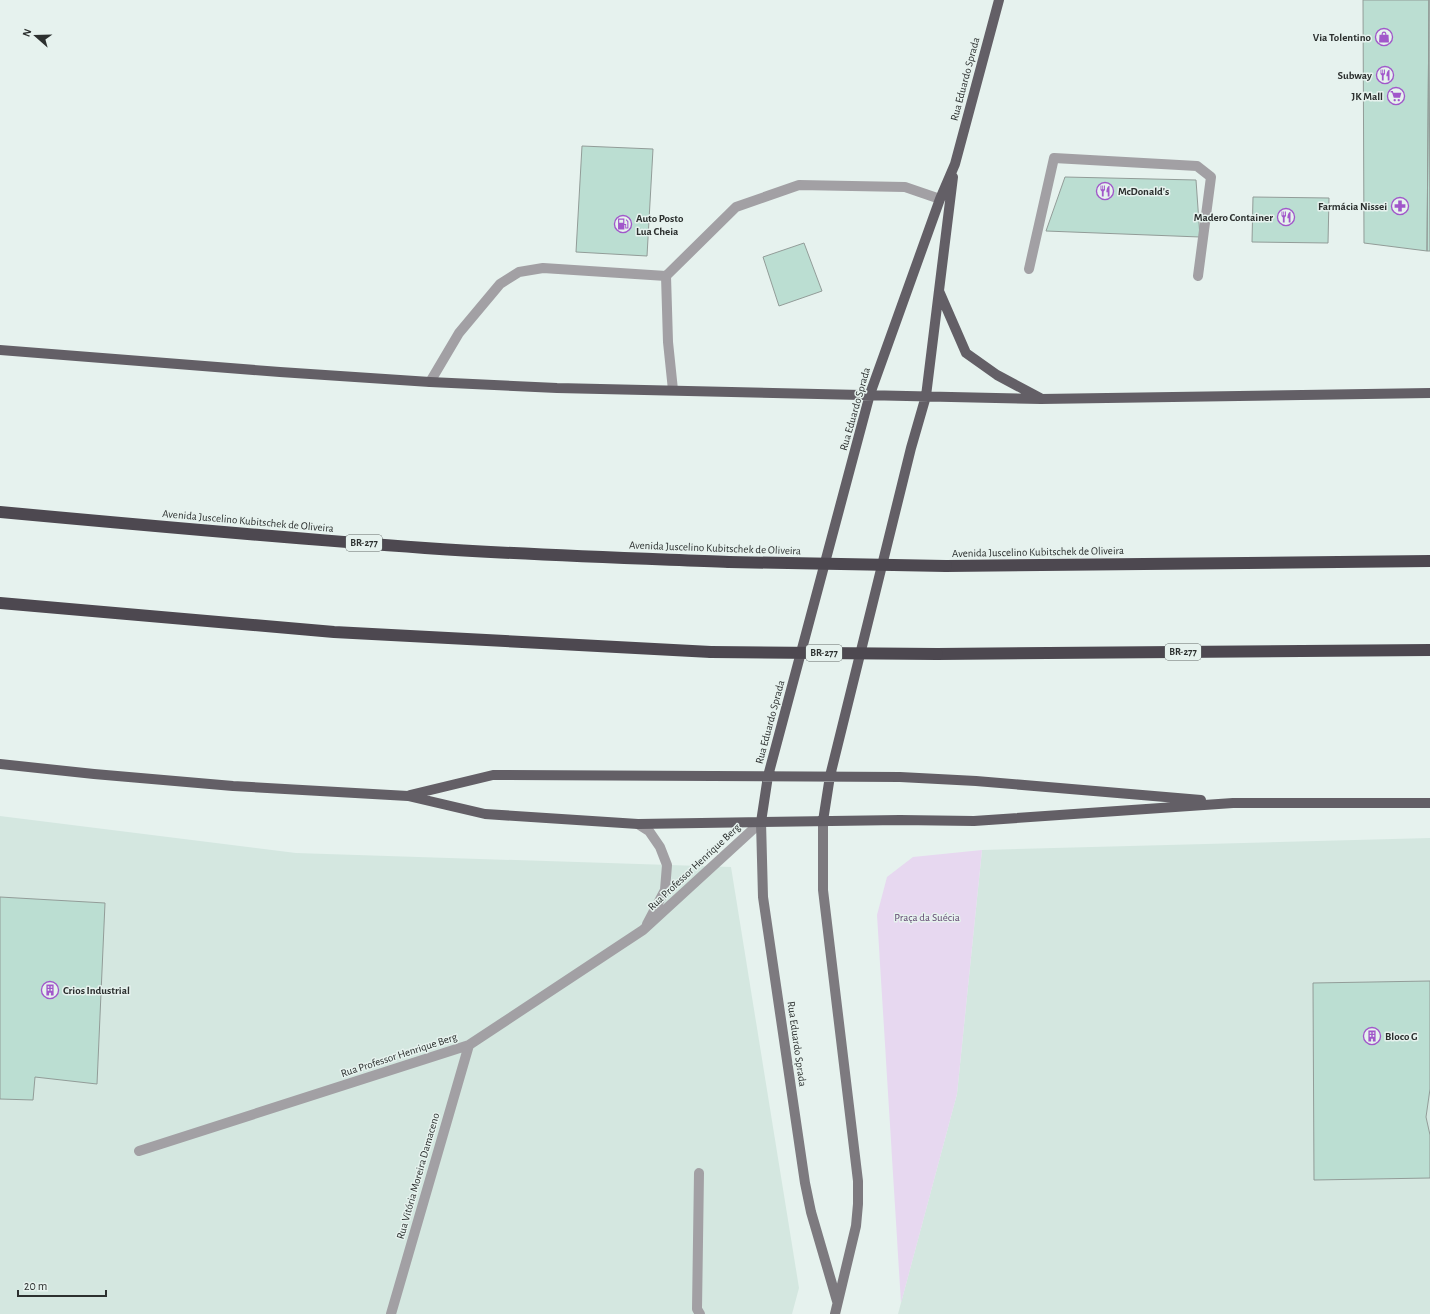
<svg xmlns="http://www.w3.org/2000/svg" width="1430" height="1314" font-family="'Alegreya Sans',sans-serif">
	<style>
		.built { fill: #d4e7e0 }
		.green { fill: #e7d8f0 }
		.building { fill: #bbded2; stroke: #929c98 }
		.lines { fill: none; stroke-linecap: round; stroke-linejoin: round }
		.service { stroke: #a2a0a4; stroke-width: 10 }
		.minor { stroke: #a2a0a4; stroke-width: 10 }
		.secondary { stroke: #7d7a7f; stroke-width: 10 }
		.primary { stroke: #635f66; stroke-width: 10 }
		.motorway { stroke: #4d4850; stroke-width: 12 }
		.motorway-bridge { stroke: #4d4850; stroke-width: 12 }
		.labels { text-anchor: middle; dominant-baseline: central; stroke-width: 3; stroke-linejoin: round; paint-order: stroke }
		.shield { fill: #e6f2ee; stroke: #646a68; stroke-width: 1 }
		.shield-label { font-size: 10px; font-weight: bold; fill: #2c302f }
		.poi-label { font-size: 11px; font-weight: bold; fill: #2c302f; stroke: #e6f2ee; text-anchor: end }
		.street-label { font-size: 11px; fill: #2c302f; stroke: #e6f2ee }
		.park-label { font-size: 11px; fill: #624871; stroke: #e6f2ee }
	</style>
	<rect width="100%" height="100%" fill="#e6f2ee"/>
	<path class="built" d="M0 816 296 853 731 867 799 1288 792 1314H0Z
		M1430 838V1314H898L957 1094 982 850Z"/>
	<path class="green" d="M982 850 957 1094 901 1303 877 915 887 877 913 857Z"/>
	<path class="building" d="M1363 0H1429L1427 251 1364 243Z
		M1429 0 1430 251H1427Z
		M582 146 653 149 647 256 576 252Z
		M1065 177 1196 180 1200 237 1046 231Z
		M1253 197 1329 198 1328 243 1252 242Z
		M804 243 822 291 779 306 763 257Z
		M0 897 105 903 97 1084 35 1077 33 1100 0 1099Z
		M1430 981V1089L1426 1117 1430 1135V1178L1314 1180 1313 983Z"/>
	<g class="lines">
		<path class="service" d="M1029 269 1054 158 1197 166 1211 177 1198 276
			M430 382 459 333 500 284 519 272 543 268 666 276
			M673 390 668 342 666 276 736 207 799 185 905 187 940 199
			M699 1173 697 1309 700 1314"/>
		<path class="minor" d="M638 824 649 831 660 847 667 865 665 890 647 924
			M139 1151 469 1045 643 930 761 822
			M391 1314 469 1045"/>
		<path class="secondary" d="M823 821V890L858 1181V1204L856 1226 835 1314
			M761 822 763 897 805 1183 811 1212 837 1301"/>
		<path class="primary" d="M939 291 966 353 997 375 1040 398
			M0 350 280 372 430 382 557 388 1041 399 1430 393
			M0 764 94 774 233 786 408 796 485 814 638 824 900 820 974 821 1233 803H1430
			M410 795 493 775 900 777 976 781 1201 800
			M823 821 830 776 911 448 926 396 953 177
			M761 822 768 776 870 394 940 199 955 164 999 0"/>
		<path class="motorway" d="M0 512C141 525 283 538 425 548 526 555 627 558 729 562
			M946 566 1430 561
			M0 603 334 632 711 652
			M937 654 1430 650"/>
		<path class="motorway-bridge" d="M729 562 946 566
			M711 652 937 654"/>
	</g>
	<defs>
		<g id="shop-ring" transform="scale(0.9)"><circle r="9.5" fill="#e6f2ee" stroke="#a157ca" stroke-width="1.5"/><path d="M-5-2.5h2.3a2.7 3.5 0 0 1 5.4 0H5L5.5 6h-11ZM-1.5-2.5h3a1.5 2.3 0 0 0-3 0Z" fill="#a157ca"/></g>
		<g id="restaurant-ring" transform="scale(0.9)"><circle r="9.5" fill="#e6f2ee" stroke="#a157ca" stroke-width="1.5"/><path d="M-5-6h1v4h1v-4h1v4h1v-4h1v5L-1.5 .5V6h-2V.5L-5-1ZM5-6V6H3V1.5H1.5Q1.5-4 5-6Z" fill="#a157ca"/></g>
		<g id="supermarket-ring" transform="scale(0.9)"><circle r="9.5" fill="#e6f2ee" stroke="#a157ca" stroke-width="1.5"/><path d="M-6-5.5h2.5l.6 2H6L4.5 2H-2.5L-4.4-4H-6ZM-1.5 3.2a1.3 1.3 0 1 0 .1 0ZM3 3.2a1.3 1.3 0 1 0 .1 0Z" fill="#a157ca"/></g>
		<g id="pharmacy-ring" transform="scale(0.9)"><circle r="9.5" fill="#e6f2ee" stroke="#a157ca" stroke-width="1.5"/><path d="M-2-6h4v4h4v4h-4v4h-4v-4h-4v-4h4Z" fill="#a157ca"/></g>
		<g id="fuel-ring" transform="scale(0.9)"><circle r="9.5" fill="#e6f2ee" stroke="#a157ca" stroke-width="1.5"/><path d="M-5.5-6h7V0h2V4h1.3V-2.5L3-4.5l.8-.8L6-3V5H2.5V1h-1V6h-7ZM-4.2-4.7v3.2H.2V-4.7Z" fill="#a157ca"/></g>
		<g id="building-ring" transform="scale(0.9)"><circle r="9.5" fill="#e6f2ee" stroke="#a157ca" stroke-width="1.5"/><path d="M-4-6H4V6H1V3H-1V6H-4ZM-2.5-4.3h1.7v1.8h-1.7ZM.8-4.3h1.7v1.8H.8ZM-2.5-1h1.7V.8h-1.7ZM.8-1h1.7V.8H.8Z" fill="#a157ca"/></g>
	</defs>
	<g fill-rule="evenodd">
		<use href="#shop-ring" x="1384" y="37"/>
		<use href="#restaurant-ring" x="1385" y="75"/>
		<use href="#supermarket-ring" x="1396" y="96"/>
		<use href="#restaurant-ring" x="1105" y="191"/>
		<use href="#pharmacy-ring" x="1400" y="206"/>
		<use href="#restaurant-ring" x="1286" y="217"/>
		<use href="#fuel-ring" x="623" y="224"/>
		<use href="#building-ring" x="50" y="990"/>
		<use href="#building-ring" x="1372" y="1036"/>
	</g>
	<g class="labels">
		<g class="shield">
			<rect x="346" y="535" width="36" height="16" rx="3"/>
			<rect x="1165" y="644" width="36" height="16" rx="3"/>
			<rect x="806" y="645" width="36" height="16" rx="3"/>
		</g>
		<g class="shield-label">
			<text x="364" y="543">BR-277</text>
			<text x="1183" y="652">BR-277</text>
			<text x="824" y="653">BR-277</text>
		</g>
		<g class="poi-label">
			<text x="1371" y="37">Via Tolentino</text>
			<text x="1372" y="75">Subway</text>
			<text x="1383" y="96">JK Mall</text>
			<text x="1118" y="191" text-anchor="start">McDonald's</text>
			<text x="1387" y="206">Farmácia Nissei</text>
			<text x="1273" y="217">Madero Container</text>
			<text x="636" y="218" text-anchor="start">Auto Posto<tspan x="636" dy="13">Lua Cheia</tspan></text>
			<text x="63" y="990" text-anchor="start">Crios Industrial</text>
			<text x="1385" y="1036" text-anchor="start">Bloco G</text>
		</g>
		<g class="street-label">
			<text transform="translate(965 79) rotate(-75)">Rua Eduardo Sprada</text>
			<text transform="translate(855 409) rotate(-74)">Rua Eduardo Sprada</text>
			<text transform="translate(248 521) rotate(5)">Avenida Juscelino Kubitschek de Oliveira</text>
			<text transform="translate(715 548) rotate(2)">Avenida Juscelino Kubitschek de Oliveira</text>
			<text transform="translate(1038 552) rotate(-1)">Avenida Juscelino Kubitschek de Oliveira</text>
			<text transform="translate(770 722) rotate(-75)">Rua Eduardo Sprada</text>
			<text transform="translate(694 867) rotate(-43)">Rua Professor Henrique Berg</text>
			<text transform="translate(797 1044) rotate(82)">Rua Eduardo Sprada</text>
			<text transform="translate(399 1055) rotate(-18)">Rua Professor Henrique Berg</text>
			<text transform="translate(418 1176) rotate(-74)">Rua Vitória Moreira Damaceno</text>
		</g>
		<g class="park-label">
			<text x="927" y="917">Praça da Suécia</text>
		</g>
	</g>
	<g transform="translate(36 36) rotate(290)" stroke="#e6f2ee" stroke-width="3" paint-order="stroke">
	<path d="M0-3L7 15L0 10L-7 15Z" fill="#2c302f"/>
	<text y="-6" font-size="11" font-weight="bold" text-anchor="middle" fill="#2c302f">N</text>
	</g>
	<path d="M18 1290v6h88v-6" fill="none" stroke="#2c302f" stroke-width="2"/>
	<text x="24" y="1290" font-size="12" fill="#2c302f" stroke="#e6f2ee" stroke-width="3" paint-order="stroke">20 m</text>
</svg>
